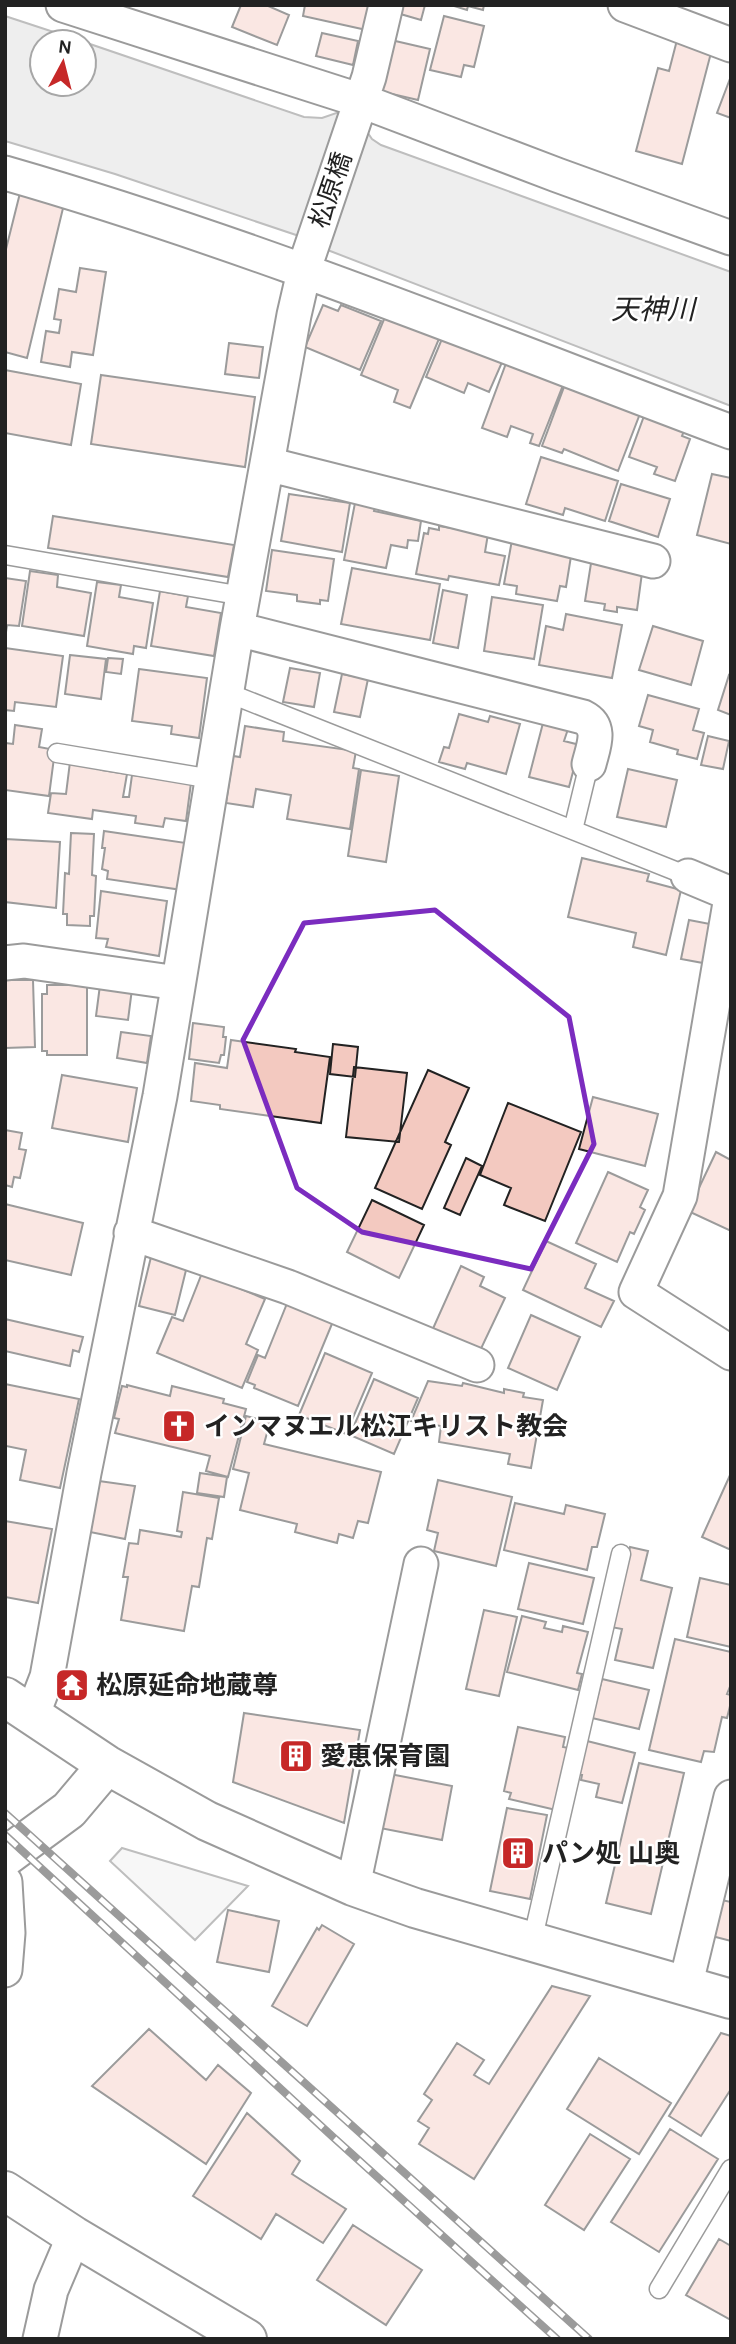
<svg xmlns="http://www.w3.org/2000/svg" width="736" height="2344" font-family="Karla,'Noto Sans JP',sans-serif">
	<style>
		.parking { fill: #ededed; stroke: #6f6f6f; stroke-width: 2 }
		.water { fill: #d9d9d9; stroke: #6f6f6f; stroke-width: 2 }
		.building { fill: #f3c9c0; stroke: #222; stroke-width: 2 }
		.lines { fill: none; stroke-linecap: round; stroke-linejoin: round }
		.service-casing { stroke: #222; stroke-width: 21 }
		.minor-casing { stroke: #222; stroke-width: 37 }
		.tertiary-casing { stroke: #222; stroke-width: 42 }
		.trunk-casing { stroke: #222; stroke-width: 42 }
		.service { stroke: #fff; stroke-width: 18 }
		.minor { stroke: #fff; stroke-width: 33 }
		.tertiary { stroke: #fff; stroke-width: 38 }
		.trunk { stroke: #fff; stroke-width: 38 }
		.rail-casing { stroke: #222; stroke-width: 8 }
		.rail { stroke: #fff; stroke-width: 5; stroke-dasharray: 16; stroke-linecap: butt }
		.marked { fill: none; stroke: #7b2cbf; stroke-width: 5; stroke-linejoin: round }
		.labels { text-anchor: middle; dominant-baseline: central; stroke-width: 5; stroke-linejoin: round; paint-order: stroke }
		.street-label { font-size: 26px; fill: #222; stroke: #fff }
		.poi-label { font-size: 26px; font-weight: bold; fill: #222; stroke: #fff; text-anchor: start }
		.water-label { font-size: 28px; font-style: italic; fill: #222; stroke: #fff }
	</style>
	<rect width="100%" height="100%" fill="#fff"/>
	<path class="parking" d="M122 1848 248 1886 195 1940 110 1861Z"/>
	<path class="water" d="M5 16 84 42H42V84H84V42L304 117 322 118 342 111 363 126 372 139 381 145 731 272V406L325 249 302 237 115 174 5 141Z"/>
	<path class="building" d="M241 5H266L289 15 277 45 232 27Z
		M305 5H377L371 31 303 16Z
		M400 5H425L421 20 397 13Z
		M451 5H484L483 10 468 6 467 10Z
		M444 16 484 26 474 67 464 65 461 77 430 70Z
		M322 33 358 41 353 65 316 56Z
		M391 40 430 49 418 100 379 91Z
		M677 40 712 49 682 164 636 151 658 68 669 71Z
		M731 76V118L717 113Z
		M20 193 64 204 27 358 5 352V253Z
		M80 268 106 272 93 355 72 352 70 367 41 362 46 331 59 333 61 320 54 319 59 289 76 292Z
		M323 305 338 311 341 305 381 321 360 370 305 347Z
		M387 312 441 334 410 408 394 402 398 390 361 375Z
		M444 334 503 360 489 392 468 383 464 393 426 377Z
		M229 343 263 347 259 378 225 374Z
		M508 358 565 380 539 446 530 443 533 434 511 426 507 437 482 428Z
		M5 370 81 384 71 445 5 433Z
		M101 375 255 397 245 467 91 444Z
		M567 379 641 411 618 471 564 449 562 453 542 446Z
		M644 416 684 431 682 436 690 439 675 481 654 474 657 467 629 457Z
		M541 457 618 481 605 521 565 508 563 515 526 504Z
		M712 474 731 478V544L697 535Z
		M621 484 670 499 658 537 609 521Z
		M289 494 350 503 342 552 281 541Z
		M355 503 375 507 374 511 421 521 418 541 408 540 407 548 391 545 386 568 344 560Z
		M53 516 234 545 228 577 48 548Z
		M439 526 488 534 485 552 505 556 499 585 449 576 448 580 416 574 424 533 428 534 429 528 439 530Z
		M512 540 572 550 566 587 560 586 557 601 516 594 517 586 504 584Z
		M272 550 334 559 328 601 320 600V604L297 601V595L266 591Z
		M592 557 642 573 637 610 617 607V612L604 610 605 604 585 601Z
		M352 568 440 584 430 640 341 624Z
		M30 571 58 575 57 587 91 593 84 636 22 626Z
		M5 578 26 581 19 626 7 625 6 632Z
		M97 582 121 585 119 597 153 603 146 648 134 646 133 654 87 646Z
		M443 590 467 595 458 648 433 643Z
		M160 591 188 596 186 607 221 613 214 656 151 646Z
		M492 597 543 605 534 659 484 651Z
		M566 614 622 625 612 678 539 665 546 626 563 630Z
		M653 626 703 641 691 685 639 670Z
		M5 648 63 656 56 707 15 702 14 711 5 710Z
		M70 655 106 659 101 699 65 694Z
		M108 658 123 659 121 674 106 672Z
		M290 668 320 673 314 707 283 702Z
		M139 669 207 678 199 738 171 734 172 726 132 721Z
		M342 674 368 679 360 717 334 712Z
		M729 675 731 676V715L718 710Z
		M648 695 699 709 693 730 704 733 697 759 677 754 678 750 650 742 653 730 639 726Z
		M459 714 488 722 490 716 520 724 506 774 467 763 465 769 439 762 444 747 449 748Z
		M543 723 568 729 564 741 580 745 569 787 529 777Z
		M15 725 42 729 39 747 55 750 49 796 5 790V743L13 744Z
		M245 726 284 732 283 741 356 751 353 768 359 769 350 829 287 819 291 795 256 789 253 807 226 803 233 756 240 757Z
		M708 736 729 741 723 769 701 765Z
		M70 762 102 766 101 770 127 774 123 797H129L132 775 191 783 186 821 165 818 163 827 135 823 136 816 93 810 92 819 48 813 51 793 66 794Z
		M628 769 677 780 666 827 617 817Z
		M361 770 399 776 386 862 348 856Z
		M104 831 186 843 182 890 107 879 108 871 102 869 105 848H102Z
		M71 833 94 834 92 875 96 876 94 916H90V926L67 925V914H63L65 873 69 874Z
		M5 839 60 842 56 908 5 902Z
		M582 858 649 874 647 881 681 890 666 955 633 947 636 933 568 917Z
		M101 891 167 901 159 956 106 947 108 939 96 938Z
		M689 920 710 924 703 963 681 959Z
		M5 980H33L35 1047 5 1048Z
		M47 985H87V1055H47V1051H42V994H47Z
		M100 985 132 989 128 1020 96 1016Z
		M193 1023 224 1027 223 1037H226L224 1055H221L219 1063 189 1059Z
		M121 1032 151 1036 147 1063 117 1058Z
		M231 1040 296 1049 295 1052 330 1057 321 1123 220 1109V1105L191 1101 195 1063 227 1068Z
		M333 1044 358 1047 355 1077 330 1074Z
		M354 1067 407 1073 399 1142 346 1137Z
		M428 1070 469 1088 445 1142 451 1145 422 1209 375 1188Z
		M62 1075 137 1088 128 1142 52 1128Z
		M593 1097 658 1114 645 1166 579 1149Z
		M508 1103 581 1132 545 1221 504 1205 511 1188 480 1175Z
		M5 1130 22 1133 19 1149 26 1150 20 1178 14 1177 12 1187 5 1185Z
		M716 1152 731 1160V1231L688 1211Z
		M466 1158 482 1166 460 1215 444 1208Z
		M608 1172 648 1190 640 1207 645 1210 634 1234 630 1232 617 1262 576 1243Z
		M372 1200 424 1225 399 1278 347 1252Z
		M5 1204 83 1223 71 1275 5 1260Z
		M546 1241 596 1264 585 1288 614 1301 601 1327 523 1290Z
		M151 1257 187 1266 175 1315 139 1306Z
		M461 1266 484 1277 480 1286 505 1298 478 1355 431 1333Z
		M202 1273 265 1299 246 1344 258 1350 242 1388 157 1353 172 1317 183 1321Z
		M288 1301 334 1319 298 1406 254 1388 255 1385 247 1382 258 1355 265 1358Z
		M531 1315 580 1337 557 1390 508 1368Z
		M5 1319 83 1337 79 1352 73 1350 70 1366 5 1351Z
		M325 1353 372 1373 346 1434 299 1415Z
		M374 1379 418 1398 394 1454 350 1435Z
		M428 1381 462 1386 463 1383 504 1393V1389L524 1393 523 1397 543 1400 531 1468 508 1464 510 1454 439 1442 441 1426 411 1421Z
		M5 1384 79 1399 60 1488 20 1480 26 1450 6 1446Z
		M127 1385 170 1396 172 1386 224 1399 223 1403 246 1409 228 1477 206 1471 210 1456 115 1433 119 1419 114 1418 122 1386 127 1387Z
		M246 1416 270 1422 264 1444 381 1472 368 1523 358 1521 353 1538 339 1534 337 1543 295 1532 297 1524 240 1510 249 1473 233 1469Z
		M200 1473 227 1477 224 1497 197 1493Z
		M731 1473V1550L702 1537Z
		M438 1480 512 1497 496 1566 434 1551 438 1533 427 1530Z
		M99 1481 135 1486 125 1539 90 1532Z
		M183 1492 219 1498 212 1539 207 1538 199 1587 192 1586 184 1631 121 1620 128 1577H123L129 1543 138 1544 140 1530 181 1537 182 1532 177 1531Z
		M515 1503 564 1514 566 1505 605 1514 597 1547H592L587 1570 504 1550Z
		M5 1521 52 1529 38 1603 5 1597Z
		M630 1547 648 1551 641 1580 672 1588 653 1668 615 1660 622 1629 611 1627Z
		M529 1563 594 1578 583 1624 518 1609Z
		M700 1578 731 1585V1647L687 1637Z
		M484 1610 517 1617 499 1696 466 1689Z
		M522 1616 546 1622 544 1628 562 1632 563 1626 588 1632 577 1673 582 1674 578 1690 507 1672Z
		M675 1639 731 1652V1684L727 1694 731 1695V1702L727 1718 722 1717 714 1752 704 1751 701 1762 649 1750Z
		M66 1673 83 1677 79 1696 61 1692Z
		M602 1679 649 1690 639 1729 592 1718Z
		M244 1713 360 1730 344 1823 233 1782Z
		M518 1727 565 1737 563 1747 569 1748 556 1810 509 1799 511 1793 504 1791Z
		M587 1741 635 1753 622 1803 596 1797 599 1784 581 1780 582 1775H578Z
		M639 1763 684 1773 651 1914 606 1903Z
		M390 1774 452 1786 442 1840 380 1828Z
		M507 1808 547 1815 530 1899 490 1891Z
		M717 1899 731 1902V1941L708 1935Z
		M228 1910 279 1921 269 1972 217 1962Z
		M322 1925 354 1944 307 2026 272 2006 317 1928 319 1930Z
		M552 1986 590 1996 474 2179 419 2144 429 2128 418 2121 432 2100 424 2094 457 2043 484 2060 474 2075 489 2084Z
		M149 2029 206 2080 218 2065 251 2093 206 2164 92 2086Z
		M721 2033 731 2036V2089L701 2136 669 2116Z
		M599 2058 671 2103 639 2154 567 2109Z
		M247 2113 300 2161 292 2174 346 2209 323 2243 276 2214 261 2239 193 2196Z
		M670 2129 718 2159 659 2252 611 2222Z
		M590 2134 630 2159 584 2230 545 2205Z
		M353 2225 422 2270 386 2325 317 2280Z
		M719 2239 731 2246V2320L686 2295Z"/>
	<g class="lines">
		<g class="service-casing">
			<path id="service" d="M5 555 243 596
				M226 692 688 876
				M57 753 212 779
				M573 830 589 764
				M532 1942 621 1554
				M659 2289 731 2169"/>
		</g>
		<g class="minor-casing">
			<path id="minor" d="M63 5 362 101 557 175 731 238
				M625 5 731 45
				M5 173C252 244 491 342 731 432
				M267 464 653 561
				M237 629 583 717C603 727 593 747 589 764
				M688 876 731 894
				M731 897 680 1196 636 1292 731 1353
				M5 963 24 961 178 983
				M131 1233 288 1287 477 1365
				M32 1716 47 1677 84 1473 160 1096 237 629 294 315 306 263 369 77 386 5
				M5 1882 8 1933 5 1970
				M353 1886 421 1564
				M685 1987 731 1797
				M40 2339 51 2290 74 2236"/>
		</g>
		<g class="tertiary-casing">
			<path id="tertiary" d="M5 1697 107 1765 207 1821 353 1886 415 1908 731 1999
				M5 1857 69 1810 107 1765"/>
		</g>
		<g class="trunk-casing">
			<path id="trunk" d="M5 2191 74 2236 247 2339"/>
		</g>
		<use href="#service" class="service"/>
		<use href="#minor" class="minor"/>
		<use href="#tertiary" class="tertiary"/>
		<use href="#trunk" class="trunk"/>
		<g class="rail-casing">
			<path id="rail" d="M5 1813 589 2339
				M5 1835 333 2137 557 2339"/>
		</g>
		<use href="#rail" class="rail"/>
	</g>
	<path d="M0 0H736V2344H0ZM435 910 569 1017 594 1144 531 1269 362 1232 297 1188 243 1040 304 923Z" fill="#fff" fill-opacity=".55" fill-rule="evenodd"/>
	<path class="marked" d="M435 910 569 1017 594 1144 531 1269 362 1232 297 1188 243 1040 304 923Z"/>
	<defs>
		<g id="church-square" transform="scale(1.75)"><rect x="-9" y="-9" width="18" height="18" rx="4" fill="#c62828" stroke="#fff"/><path d="M-1.2-6h2.4v3.5h3.3v2.4h-3.3V6h-2.4V-.1h-3.3v-2.4h3.3Z" fill="#fff"/></g>
		<g id="temple-square" transform="scale(1.75)"><rect x="-9" y="-9" width="18" height="18" rx="4" fill="#c62828" stroke="#fff"/><path d="M0-6L5-2H3V0L6.5 2.5H4V6H1.5V3h-3V6H-4V2.5H-6.5L-3 0V-2H-5Z" fill="#fff"/></g>
		<g id="building-square" transform="scale(1.75)"><rect x="-9" y="-9" width="18" height="18" rx="4" fill="#c62828" stroke="#fff"/><path d="M-4-6H4V6H1V3H-1V6H-4ZM-2.5-4.3h1.7v1.8h-1.7ZM.8-4.3h1.7v1.8H.8ZM-2.5-1h1.7V.8h-1.7ZM.8-1h1.7V.8H.8Z" fill="#fff"/></g>
	</defs>
	<g fill-rule="evenodd">
		<use href="#church-square" x="179" y="1426"/>
		<use href="#temple-square" x="72" y="1685"/>
		<use href="#building-square" x="296" y="1756"/>
		<use href="#building-square" x="518" y="1853"/>
	</g>
	<g class="labels">
		<g class="street-label">
			<text transform="translate(331 190) rotate(-71)">松原橋</text>
		</g>
		<g class="poi-label">
			<text x="204" y="1426">インマヌエル松江キリスト教会</text>
			<text x="96" y="1685">松原延命地蔵尊</text>
			<text x="320" y="1756">愛恵保育園</text>
			<text x="542" y="1853">パン処 山奥</text>
		</g>
		<g class="water-label">
			<text x="653" y="309">天神川</text>
		</g>
	</g>
	<rect width="736" height="2344" fill="none" stroke="#222222" stroke-width="14"/>
	<g transform="translate(63 63) rotate(7)"><circle r="33" fill="#ffffff" stroke="#a7a7a7" stroke-width="2"/>
	<path d="M0-5L12 26L0 18L-12 26Z" fill="#c62828"/>
	<text y="-10" font-size="19" font-weight="bold" text-anchor="middle" fill="#222222">N</text>
	</g>
</svg>
